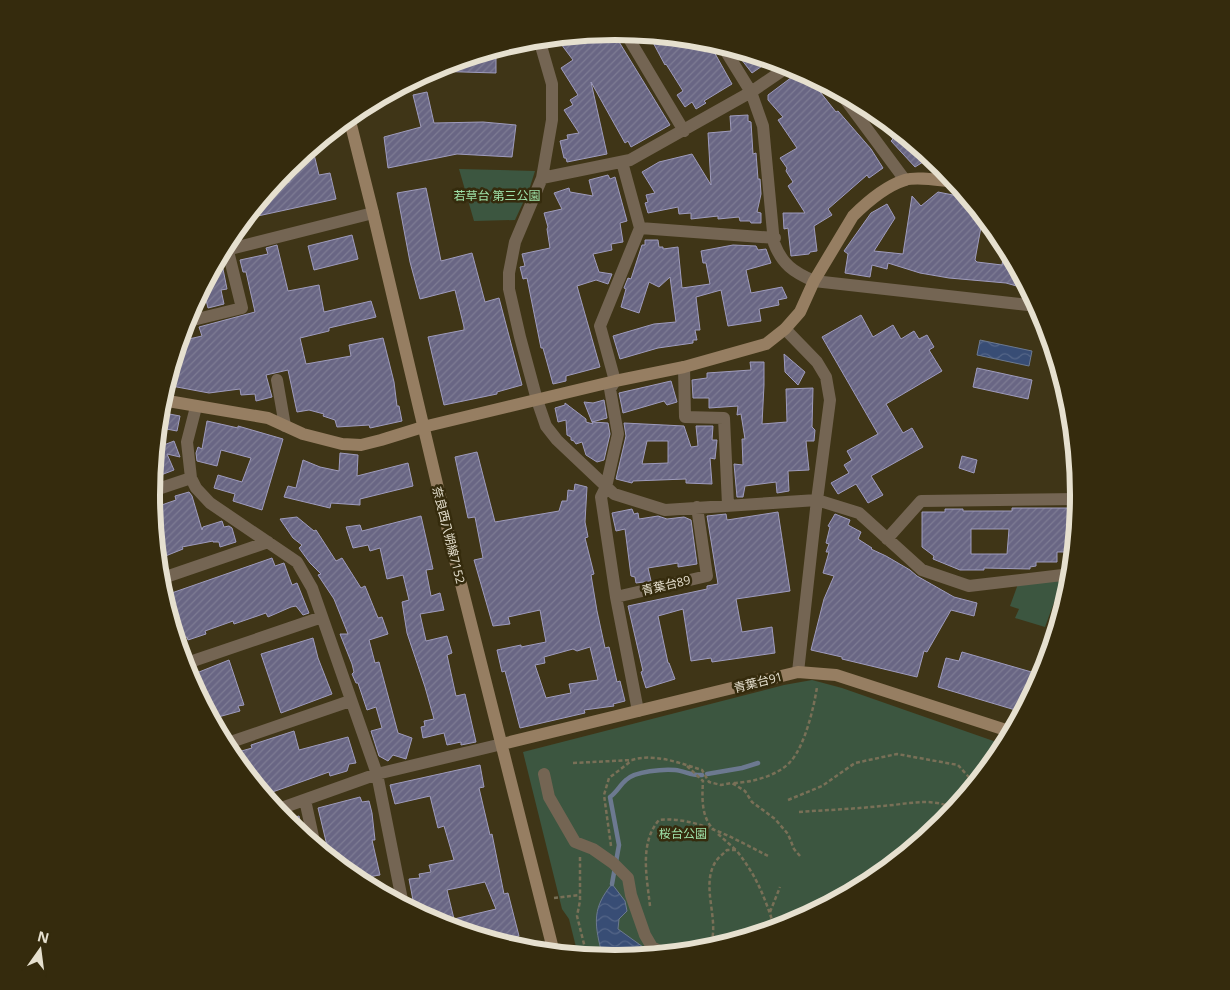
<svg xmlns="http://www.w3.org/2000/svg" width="1230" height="990" font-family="'Open Sans','Noto Sans JP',sans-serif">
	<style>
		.park { fill: #3c5640 }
		.water { fill: url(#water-waves); stroke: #6c7990 }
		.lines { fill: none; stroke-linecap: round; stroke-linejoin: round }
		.stream { stroke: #6c7990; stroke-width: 4.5 }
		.building { fill: url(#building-hatch); stroke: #9f9cbd; fill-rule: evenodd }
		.path { stroke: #797057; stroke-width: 2.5; stroke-dasharray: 4 2.5; stroke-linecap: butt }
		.street { stroke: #746553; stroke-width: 12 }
		.secondary { stroke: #967e62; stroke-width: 12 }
		.labels { text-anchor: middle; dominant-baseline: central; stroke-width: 5; stroke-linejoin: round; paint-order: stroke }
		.park-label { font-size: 12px; fill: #9ee1a8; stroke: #352b0d }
		.street-label { font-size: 12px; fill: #e6e0cf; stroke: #352b0d }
		.rim { fill: none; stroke: #e6e0cf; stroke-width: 6 }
	</style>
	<defs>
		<pattern id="water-waves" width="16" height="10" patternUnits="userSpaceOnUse" patternTransform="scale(1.25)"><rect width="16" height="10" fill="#384d75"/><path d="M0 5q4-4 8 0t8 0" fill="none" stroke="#568"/></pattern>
		<pattern id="building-hatch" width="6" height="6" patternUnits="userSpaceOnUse" patternTransform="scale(1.25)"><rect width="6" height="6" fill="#696684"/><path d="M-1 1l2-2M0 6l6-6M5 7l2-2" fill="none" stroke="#7e7c94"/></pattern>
	</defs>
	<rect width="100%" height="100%" fill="#3f3517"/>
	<path class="park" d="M459 169 535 171 529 190 515 220 474 221Z
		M1063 578 1045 627 1015 618 1019 609 1010 606 1018 584Z
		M812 680 842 688 1005 745 1000 753 943 823 872 881 792 924 705 950 615 959 578 955 569 919 562 909 523 752 784 685Z"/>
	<path class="water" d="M980 340 1032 351 1029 366 977 355Z
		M612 884 625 901 627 911 619 919 618 929 643 947 646 956 615 959 596 957 601 950C594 922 593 907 612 884Z"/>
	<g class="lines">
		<path class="stream" d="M707 774 742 768 758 763
			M612 884 619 845 610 797C617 792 620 785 626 780 635 771 664 769 675 770 685 771 692 776 702 775"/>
	</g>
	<path class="building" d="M613 32 670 125 631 147 628 141 625 143 591 82 607 154 567 162 566 158H564L560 141 568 139 567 135 579 133 564 110 573 105 570 100 578 95 561 68 573 60 558 40 565 36Z
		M649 35 708 41 732 84 704 101 706 103 696 109 692 102 685 107 677 95 683 91 666 64 665 65Z
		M496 49V73L430 71 438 66Z
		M750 54 771 60 752 73 741 59Z
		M800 71 817 80 813 83 836 112 838 111 871 149 883 168 869 178 867 175 828 209 832 215 814 226 817 251 810 252 809 254 791 256 788 228 784 229 783 213H805L788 186 793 182 786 171 787 168 780 158 797 148 778 120 783 117 768 100V95Z
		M427 92 434 123 483 122 516 125 512 157 457 154 388 168 384 137 421 127 413 95Z
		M748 115V121L751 122 753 154 756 153 758 179H760L761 194 757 212 761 213V223H751L750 221H740L739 217 718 219V216L691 219V213L679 214 678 207 648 213 645 203 648 202 646 195 655 193 642 172 659 162 692 154 711 185 708 133 731 131 730 116Z
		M880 115 931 157 915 167 891 141 893 139 876 119Z
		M312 146 319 175 330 173 336 199 244 219 272 186 290 182 287 167Z
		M608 175 610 179 615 177 627 221 620 223 623 242 611 244 612 250 593 254 599 272 612 274 608 284 596 280 577 286 600 367 566 376V381L553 384 543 348H541L527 278 523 279 520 267 525 266 522 254 550 248 547 229 548 227 544 213 562 209 554 193 569 188 570 192 593 196 589 180Z
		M426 188 441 261 472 253 485 302 499 298 522 385 497 392V394L444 405 428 337 464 330V327L455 290 420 299 410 262 397 193Z
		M938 192 968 198 983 216 975 260 977 262 1002 265 1005 246 1023 279 1020 287 1006 283 949 278 920 273 888 263 887 269 872 265 870 277 845 273 848 254 844 251 871 213 887 204 895 218 874 251 903 254 912 196 921 206Z
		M352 235 358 259 314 270 308 246Z
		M645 240H658L659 247H663V249L678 247 682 288 710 284 706 263H703L701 251 733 245 756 246 758 250 766 249 771 263 746 270 751 293 782 287 787 298 778 300 779 305 759 309 761 321 728 326 721 290 696 297 700 330H695L697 340H693V343L658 348 620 359 613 336 654 324 676 322 670 277 659 287 649 282 639 313 621 307 626 289 624 288 628 278 631 279 642 245H645Z
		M277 245 288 291 319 285 324 312 371 301 376 317 329 328V331L300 338 306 364 351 356 349 345 383 338 394 382 397 406H399L402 421 370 428 369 425 337 427 335 420 323 416 324 414 309 410 297 412 288 370 266 375 272 397 256 401 255 394 241 395 240 389 209 393 166 385 180 341 202 336 199 327 255 312 246 272H243L240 260 268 254 266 248Z
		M215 264 223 269 227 289 221 290 224 304 208 308 206 300 195 302Z
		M861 315 873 337 893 325 901 339 914 331 919 339 927 335 934 347 929 350 942 371 886 404 903 433 912 428 923 447 871 476 883 495 868 503 856 484 838 494 831 483 849 473 844 465 852 460 847 451 878 434 822 337Z
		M784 354 805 372 798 385 785 372Z
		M750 362H764V385L762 424 787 422 786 389 813 388 812 427 815 430 814 441H806L809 470 788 471 789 491 777 493 776 482 745 486 743 497H737L734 464 743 465 742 439H745L741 414 737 415 738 406 709 408V398H693L692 380 707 378V373L751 370Z
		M977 368 1032 380 1028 399 973 387Z
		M671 381 677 402 667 405 664 401 623 413 619 393Z
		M604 400 607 418 592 422 584 402 593 403Z
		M565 403 586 419V422L593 424 592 422 608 423 610 434 604 460 597 462 586 455 582 442 576 444 574 441 571 440V437L567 435 566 420 558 422 555 408 565 405Z
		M164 413 180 416 177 431 161 428Z
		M207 421 238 428V426L283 439 262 510 233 501 235 494 214 488 218 475 242 482 251 458 221 450 217 466 197 461 196 453 198 447 202 449Z
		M624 423 684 426 691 447 698 446 696 426H713L712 440H717L715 459 710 458 712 484 686 483V479L633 481 632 483 616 479 626 436ZM647 441H668V463L642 464Z
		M174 441 180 457 167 454 174 470 161 475 155 459 156 448Z
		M477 452 495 522 559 511 562 501H567L568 490 574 491 575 484 587 487 585 522 588 537 585 538 594 574 591 575 597 611 605 648 609 647 617 682 620 681 625 701 613 704 614 706 584 710 585 713 520 728 505 671 502 672 497 650 521 645V647L546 642 540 610 508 617 510 624 493 626 474 560 483 558 475 517 468 518 455 457ZM590 647 598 680 569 684 571 693 546 698 535 665 545 663 544 657 573 649 577 651Z
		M340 453 358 455 357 476 408 463 413 486 360 499V505L331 503 330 508 284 497 288 486 296 488 303 460 320 467 339 471Z
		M962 456 977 460 974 473 959 468Z
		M189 492 192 496 202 530 203 527 222 521 224 527 229 526 232 528 236 542 220 547 219 542H213V541L182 547 183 549 163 557 157 541 161 539 153 518V508L176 500 175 496Z
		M1012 508H1078L1073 552H1057V562H1036V566L1030 567V569L984 568V570H960L933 559 934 556 922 547V512H945V509H963V511H1012ZM971 529H1009L1007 554H971Z
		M632 509 634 514 638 513 639 519 658 516 667 519 684 517 691 520 697 564 678 567V563L648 568 651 581 636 583 635 577 631 576 625 529 616 531 612 513Z
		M778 512 790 591 736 599 742 632 772 627 775 653 712 662 711 658 691 661 683 609 658 616 668 663H669L675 679 646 688 641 672 643 671 628 606 707 589V586L718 584 707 516 726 514 727 520Z
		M835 514 850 520 848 525 861 532 858 539 872 548 871 549 886 556 910 570 917 576 954 597 977 603 974 616 951 610 927 652 924 651 917 677 842 659V657L811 650 824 599 834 576 823 573 829 552H826L829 544 826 543 830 527 828 526Z
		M421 516 433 569 426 570 431 596 440 593 444 610 420 614 426 641 447 636 452 653 447 655 456 696 465 694 476 742 461 745V742L447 745 444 733 423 738 421 727 425 726 424 721 434 719 425 687 407 633 402 602 409 600 403 575 387 579 380 548 370 551 368 545 353 548 346 527 360 525 362 531Z
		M297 517 314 531 316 530 336 561 342 558 361 588 365 586 378 618 382 617 388 634 369 640 375 663 379 662 398 733 412 738 406 759 393 755 388 761 379 756 371 731 382 728 376 707 367 710 358 683H356L352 674 354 672 352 664 340 634H348L334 599 318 575 321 574 310 563 299 548 302 545 293 538 280 519Z
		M272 558 275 566 284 563 292 585 297 583 309 613 303 615 296 606 291 607 268 617 266 613 234 624 233 621 205 631 206 634 188 640 187 637 177 640 163 596Z
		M313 638 318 658 332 694 281 713 261 654Z
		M962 652 1042 675 1022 712 938 687 946 658 959 661Z
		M229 660 244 705 238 706 240 711 211 719 189 676Z
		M294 731 299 750 348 737 356 763 349 764 347 771 330 776 329 772 264 795 231 754 252 748 251 745Z
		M480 765 484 787 479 788 490 835 492 834 504 894 508 893 519 936 496 941 437 923 415 911 409 879 420 878 419 874 431 872 429 865 454 860 444 826 438 828 430 796 395 804 390 785ZM485 882 496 909 454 919 447 890Z
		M360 797 362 802 369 801 372 813 375 840H372L380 875 362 878 360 869 347 872 330 858 318 808Z
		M299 816 304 837 284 820Z"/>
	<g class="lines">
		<path class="path" d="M573 763 632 760C654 753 680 763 702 770L709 782 721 785 732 783 745 791 752 802 775 819 788 834 794 849 800 856
			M687 766 703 781C702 798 701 817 714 830
			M734 783C753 782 778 776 791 761 805 745 814 707 817 687
			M788 800 822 786 855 763 897 754 958 765 975 784
			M799 812C826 810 854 809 881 806 905 805 932 796 954 809
			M718 834 736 850
			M611 846 604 795 609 778 631 761
			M580 857V901L577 916 587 956
			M554 898 580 895
			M650 906C647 878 639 843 659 820 696 816 735 839 768 856
			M770 912 780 887
			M709 949C722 922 699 887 716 861 719 857 723 854 727 850H736C757 876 765 898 775 929"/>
		<path class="street" d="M625 32 684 131
			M539 39 552 84V120L542 178 515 242 509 273V289L520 337 537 400 546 426 557 440 614 494 665 510 817 500 859 513 922 570 969 586 1071 574
			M722 45 751 92 763 126 774 243C782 264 793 272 814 281L1037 306
			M839 91 905 180
			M622 162 640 228 600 326 615 381 610 389 618 434 606 487 601 497 616 597 638 711
			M542 178 630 160 751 92 789 66
			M640 228 775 238
			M222 251 373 213
			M185 322 242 308 226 243
			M785 329 817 362 826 377 830 400 817 500 798 672
			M684 367 685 417 724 418 728 505
			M277 380 285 426
			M196 407 187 442 191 478 196 488 210 503 297 562 312 588 377 774 403 905
			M152 491 191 478
			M887 539 921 501 1078 499
			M160 579 268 542
			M616 597 707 576 697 507
			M184 664 322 617
			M225 744 350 701
			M544 774 549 797 575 842 593 849 613 863 628 878 631 895 645 935 652 947 662 952 670 953
			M305 800 315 846
			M276 810 377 774 502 744"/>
		<path class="secondary" d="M349 117 373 213 455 560 554 953
			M162 400 268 418 303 434 342 444 361 445 381 440 423 427 615 381 684 367 766 344 785 329 800 312 814 281 853 216C867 202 886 186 905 180 918 176 942 181 955 182
			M502 744 798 672 836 675 1012 732"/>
	</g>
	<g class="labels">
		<g class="park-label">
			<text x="497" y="195">若草台 第三公園</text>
			<text x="683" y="833">桜台公園</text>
		</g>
		<g class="street-label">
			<text transform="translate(449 535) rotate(76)">奈良西八朔線7152</text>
			<text transform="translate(666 585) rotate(-13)">青葉台89</text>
			<text transform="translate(758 682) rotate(-14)">青葉台91</text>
		</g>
	</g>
	<path d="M0 0H1230V990H0ZM160 495a455 455 0 1 1 910 0a455 455 0 1 1-910 0Z" fill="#352b0d" fill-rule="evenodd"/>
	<path class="rim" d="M160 495a455 455 0 1 1 910 0a455 455 0 1 1-910 0Z"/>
	<g transform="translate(40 950) rotate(14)" stroke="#352b0d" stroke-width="4" paint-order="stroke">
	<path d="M0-4L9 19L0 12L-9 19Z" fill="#e6e0cf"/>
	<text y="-8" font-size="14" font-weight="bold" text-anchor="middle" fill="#e6e0cf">N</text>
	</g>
</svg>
